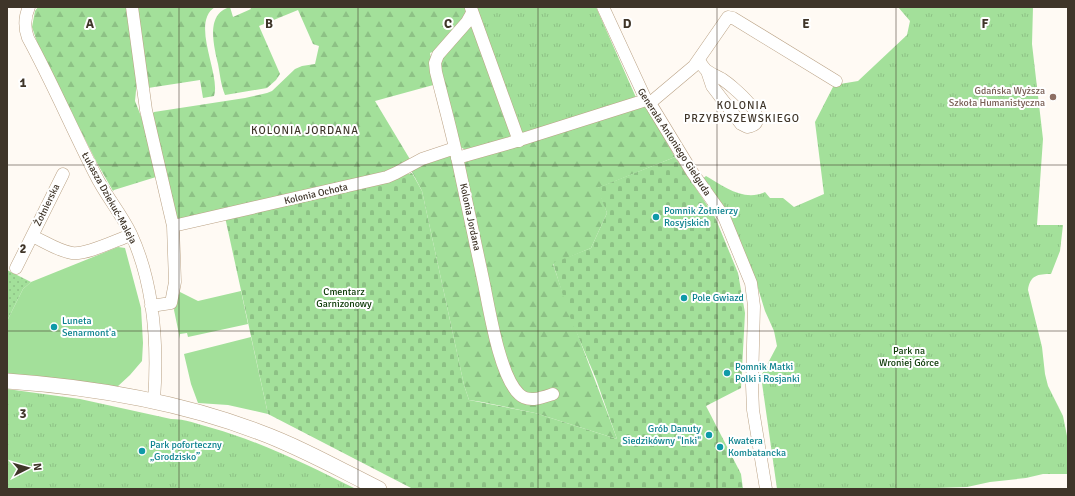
<svg xmlns="http://www.w3.org/2000/svg" width="1075" height="496" font-family="Signika,sans-serif">
	<style>
		.grass { fill: #a3e09a }
		.forest { fill: url(#forest-firs) }
		.cemetery { fill: url(#cemetery-stones) }
		.park { fill: url(#park-tufts) }
		.garden { fill: url(#garden-dots) }
		.lines { fill: none; stroke-linecap: round; stroke-linejoin: round }
		.minor-casing { stroke: #baa285; stroke-width: 13 }
		.tertiary-casing { stroke: #baa285; stroke-width: 16 }
		.minor { stroke: #fff; stroke-width: 12 }
		.tertiary { stroke: #fff; stroke-width: 15 }
		.grid { fill: none; stroke: #3f3529; stroke-width: 1; stroke-opacity: 0.55 }
		.education-dot { fill: #8d6e63; stroke: #fff; stroke-width: 1.5 }
		.culture-dot { fill: #0f9aa8; stroke: #fff; stroke-width: 1.5 }
		.labels { text-anchor: middle; dominant-baseline: central; stroke-width: 4; stroke-linejoin: round; paint-order: stroke }
		.education-label { font-size: 10px; fill: #785e54; stroke: #fff; text-anchor: end }
		.street-label { font-size: 10px; fill: #3f3529; stroke: #fff }
		.culture-label { font-size: 10px; fill: #0d838f; stroke: #fff; text-anchor: start }
		.park-label { font-size: 10px; fill: #093803; stroke: #fff }
		.neighbourhood-label { font-size: 11px; letter-spacing: 1px; fill: #3f3529; stroke: #fff }
		.grid-label { font-size: 13px; text-anchor: middle; font-weight: bold; fill: #3f3529; stroke: #fff; stroke-width: 4; stroke-linejoin: round; paint-order: stroke }
	</style>
	<defs>
		<pattern id="forest-firs" width="22" height="20" patternUnits="userSpaceOnUse"><rect width="22" height="20" fill="#a3e09a"/><path d="M5 1l3.5 6h-7zM16 11l3.5 6h-7z" fill="#8dc185"/></pattern>
		<pattern id="cemetery-stones" width="16" height="16" patternUnits="userSpaceOnUse"><rect width="16" height="16" fill="#a3e09a"/><path d="M2 7V4a2 2 0 0 1 4 0v3zM10 15v-3a2 2 0 0 1 4 0v3z" fill="#8dc185"/></pattern>
		<pattern id="park-tufts" width="24" height="20" patternUnits="userSpaceOnUse"><rect width="24" height="20" fill="#a3e09a"/><path d="M3 7l-1-3M5 7V3M7 7l1-3M15 17l-1-3M17 17v-4M19 17l1-3" fill="none" stroke="#8dc185"/></pattern>
		<pattern id="garden-dots" width="8" height="8" patternUnits="userSpaceOnUse"><rect width="8" height="8" fill="#a3e09a"/><path d="M2 2h.1M6 6h.1" fill="none" stroke="#8dc185" stroke-width="1.8" stroke-linecap="round"/></pattern>
	</defs>
	<rect width="100%" height="100%" fill="#fffaf4"/>
	<path class="grass" d="M118 247 125 248 141 308 143 343 142 361 130 375 117 387 7 374V321L23 289 31 282Z
		M241 291 248 324 188 337 187 333 180 334V339L174 310 180 292 198 301Z
		M251 337 268 414 228 405 198 403 191 384 184 354Z"/>
	<path class="forest" d="M38 7H128L138 70 135 101 148 134 156 177 114 190 113 191 97 163 39 48 32 27 35 11Z
		M134 7H215C190 23 221 74 214 96L203 98 200 80 148 88Z
		M230 7 233 17 251 9 250 7H468L469 12 435 51 430 53 437 84 375 101 411 161 395 171 175 222 152 114 154 112 245 98 267 93 272 91 295 69 302 66 315 64 319 46 313 44 298 10 259 26 280 74 276 80 267 88 225 95C221 85 220 75 218 64 214 46 205 14 230 7Z
		M472 18 514 138 468 151 462 148 456 144 438 66 448 46Z
		M643 106 649 110 675 157 598 188 607 213 591 248 553 264C572 323 596 381 617 439L535 413 482 402 469 400 464 385 422 191 412 172 414 166 452 152 455 163Z"/>
	<path class="cemetery" d="M675 157 715 217 738 273 745 313 741 388 706 406 738 468 741 474 743 489H413L268 414 225 217 412 173 422 191 464 385 469 400 535 413 617 439 596 379 568 312 553 263 591 248 607 213 597 188Z"/>
	<path class="park" d="M473 7H596L638 102 520 138Z
		M898 7H1033L1032 44 1043 139 1037 225H1063L1060 251 1051 274C1038 274 1030 275 1028 290L1042 347 1045 374 1048 386 1063 416 1068 441V474H1043L1026 478 990 482 967 487 904 489H777L761 376 777 346 774 331 765 311 754 275 731 224 701 180 706 176C723 186 744 202 765 192L770 198H783L794 207 824 194 815 122 834 85 858 81 907 35 910 21Z
		M7 389 80 399 171 419C185 419 198 424 212 428 262 442 309 466 356 489H7Z"/>
	<path class="garden" d="M7 270 31 282 23 289 7 321Z"/>
	<g class="lines">
		<g class="minor-casing">
			<path id="minor" d="M29 7C24 18 24 27 28 38 52 82 72 129 95 174 105 195 121 213 131 234 155 286 158 345 154 401
				M132 7 146 110 173 226 175 282 171 303 151 306
				M603 7 646 100 650 103 692 172 724 217 751 283 754 306 752 385 753 410 766 489
				M471 8 519 141
				M472 13 467 22 438 55 435 63 436 72C443 100 451 129 457 157 466 198 474 238 483 279 489 307 499 375 519 394 528 403 541 398 553 394
				M699 60C701 64 703 67 706 70 711 74 717 76 722 79 731 85 777 122 747 127L741 124 712 86 707 71
				M650 103 694 66 728 17 733 18 836 81
				M457 158 510 143 646 100
				M173 226 387 177 396 173 422 159 455 148
				M32 236C44 241 58 251 72 253 87 255 116 240 131 235
				M16 268 63 174"/>
		</g>
		<g class="tertiary-casing">
			<path id="tertiary" d="M7 381C92 387 178 401 259 432 300 447 339 469 379 489"/>
		</g>
		<use href="#minor" class="minor"/>
		<use href="#tertiary" class="tertiary"/>
	</g>
	<path class="grid" d="M179 7V489M358 7V489M538 7V489M717 7V489M896 7V489M7 165H1068M7 331H1068"/>
	<circle class="education-dot" cx="1053" cy="97" r="4"/>
	<g class="culture-dot">
		<circle cx="656" cy="217" r="4"/>
		<circle cx="684" cy="298" r="4"/>
		<circle cx="54" cy="327" r="4"/>
		<circle cx="727" cy="373" r="4"/>
		<circle cx="709" cy="435" r="4"/>
		<circle cx="720" cy="447" r="4"/>
		<circle cx="142" cy="451" r="4"/>
	</g>
	<g class="labels">
		<g class="education-label">
			<text x="1045" y="91">Gdańska Wyższa<tspan x="1045" dy="12">Szkoła Humanistyczna</tspan></text>
		</g>
		<g class="street-label">
			<text transform="translate(674 142) rotate(57)">Generała Antoniego Giełguda</text>
			<text transform="translate(316 194) rotate(-13)">Kolonia Ochota</text>
			<text transform="translate(109 198) rotate(61)">Łukasza Dziekuć-Maleja</text>
			<text transform="translate(47 205) rotate(-64)">Żołnierska</text>
			<text transform="translate(470 217) rotate(78)">Kolonia Jordana</text>
		</g>
		<g class="culture-label">
			<text x="664" y="211">Pomnik Żołnierzy<tspan x="664" dy="12">Rosyjskich</tspan></text>
			<text x="692" y="298">Pole Gwiazd</text>
			<text x="62" y="321">Luneta<tspan x="62" dy="12">Senarmont'a</tspan></text>
			<text x="735" y="367">Pomnik Matki<tspan x="735" dy="12">Polki i Rosjanki</tspan></text>
			<text x="701" y="429" text-anchor="end">Grób Danuty<tspan x="701" dy="12">Siedzikówny "Inki"</tspan></text>
			<text x="728" y="441">Kwatera<tspan x="728" dy="12">Kombatancka</tspan></text>
			<text x="150" y="445">Park poforteczny<tspan x="150" dy="12">„Grodzisko”</tspan></text>
		</g>
		<g class="park-label">
			<text x="344" y="292">Cmentarz<tspan x="344" dy="12">Garnizonowy</tspan></text>
			<text x="909" y="351">Park na<tspan x="909" dy="12">Wroniej Górce</tspan></text>
		</g>
		<g class="neighbourhood-label">
			<text x="742" y="105">KOLONIA<tspan x="742" dy="13">PRZYBYSZEWSKIEGO</tspan></text>
			<text x="305" y="130">KOLONIA JORDANA</text>
		</g>
	</g>
	<g class="grid-label">
		<text x="90" y="28">A</text>
		<text x="269" y="28">B</text>
		<text x="448" y="28">C</text>
		<text x="627" y="28">D</text>
		<text x="806" y="28">E</text>
		<text x="985" y="28">F</text>
		<text x="23" y="87">1</text>
		<text x="23" y="253">2</text>
		<text x="23" y="418">3</text>
	</g>
	<rect width="1075" height="496" fill="none" stroke="#3f3529" stroke-width="16"/>
	<g transform="translate(28 468) rotate(84)" stroke="#ffffff" stroke-width="3" paint-order="stroke">
	<path d="M0-3L7 15L0 10L-7 15Z" fill="#3f3529"/>
	<text y="-6" font-size="11" font-weight="bold" text-anchor="middle" fill="#3f3529">N</text>
	</g>
</svg>
